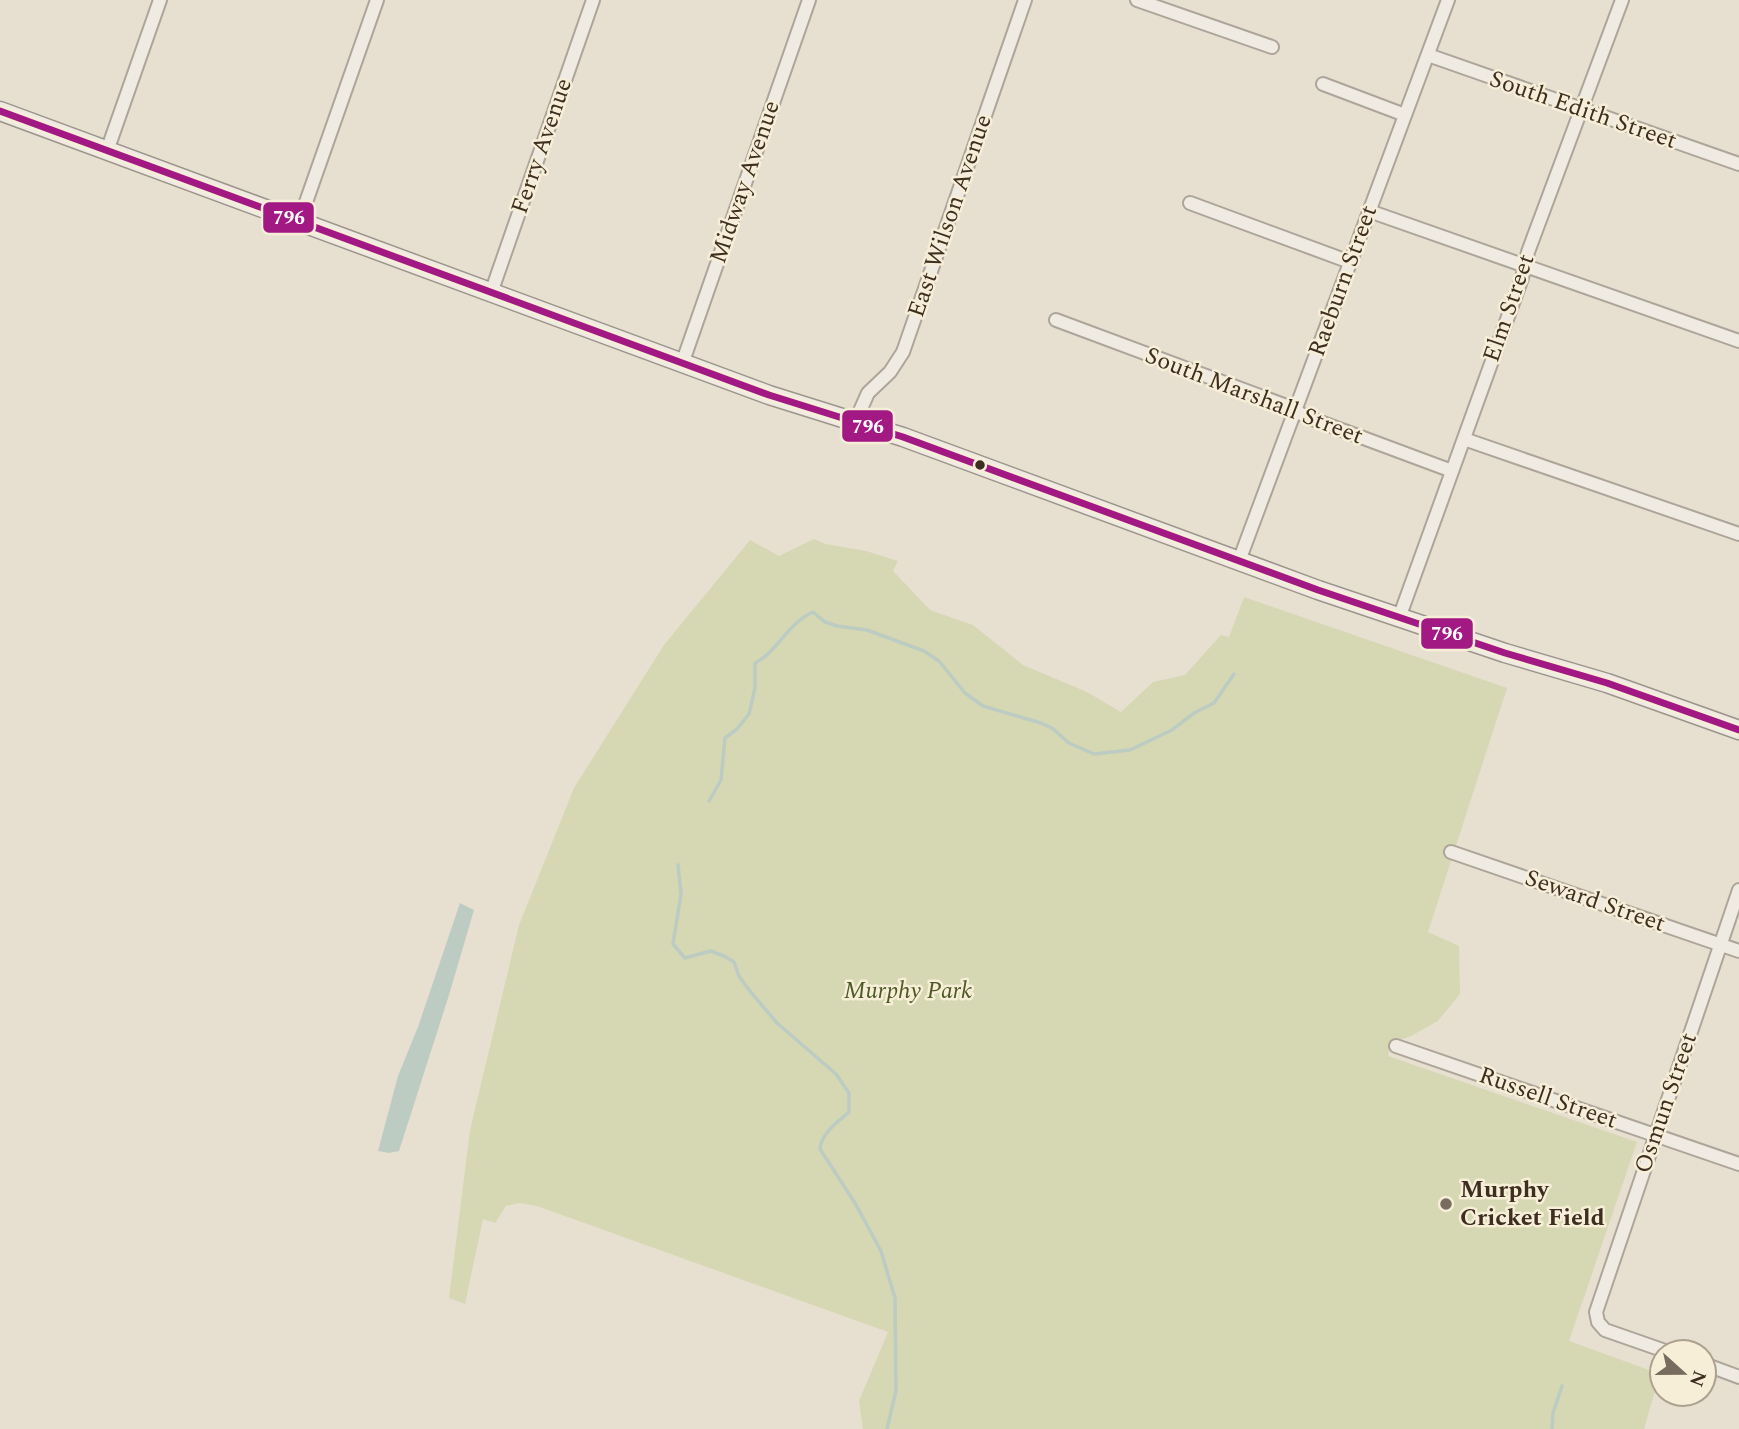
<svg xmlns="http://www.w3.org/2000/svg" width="1739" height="1429" font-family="Spectral,serif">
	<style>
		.green { fill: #d6d7b3 }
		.water { fill: #bcccc2 }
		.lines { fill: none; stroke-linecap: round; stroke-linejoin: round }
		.stream { stroke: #bcccc2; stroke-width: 3.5 }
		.minor-casing { stroke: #ada599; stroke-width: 16 }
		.secondary-casing { stroke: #9c958a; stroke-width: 21 }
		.minor { stroke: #efebe3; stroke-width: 12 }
		.secondary { stroke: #efebe3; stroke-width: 18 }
		.bus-1-casing { stroke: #f7eed8; stroke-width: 12 }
		.bus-1 { stroke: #a31984; stroke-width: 7 }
		.bus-dot { fill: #3d2e20; stroke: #f7eed8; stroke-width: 2.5 }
		.poi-dot { fill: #786c5e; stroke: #f7eed8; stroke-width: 2.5 }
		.labels { text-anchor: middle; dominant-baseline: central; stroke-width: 5; stroke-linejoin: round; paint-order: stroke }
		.street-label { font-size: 24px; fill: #3d2e20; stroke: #f7eed8 }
		.park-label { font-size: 24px; font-style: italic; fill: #4d5a26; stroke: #f7eed8 }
		.poi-label { font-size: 24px; font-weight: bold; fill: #3d2e20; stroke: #f7eed8; text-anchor: start }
		.line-badge { stroke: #f7eed8; stroke-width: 2.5 }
		.badge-label { font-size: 19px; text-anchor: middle; font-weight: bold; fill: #fff }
	</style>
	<rect width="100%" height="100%" fill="#e7e0d1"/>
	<path class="green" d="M814 539 825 544 866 551 898 561 893 571 930 610 973 625 1023 665 1087 692 1121 712 1153 682 1185 675 1221 635 1229 637 1244 597 1507 688 1428 932 1459 946 1460 994 1438 1021 1411 1036 1392 1043 1388 1056 1637 1142 1569 1341 1660 1374 1644 1429H863L859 1401 888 1332 537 1206 520 1203 506 1206 495 1223 483 1219 465 1304 449 1298 470 1130 519 925 574 788 664 645 750 540 779 556Z"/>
	<path class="water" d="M460 903 474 910 449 995 399 1151 389 1153 378 1151 398 1076 418 1027Z"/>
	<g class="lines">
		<path class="stream" d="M709 801 721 780 725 738 737 729 749 714 755 688V663C777 652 788 623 813 612L825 622 837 626 867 630 924 651 939 661 965 693 983 706 1041 723 1052 728 1069 743 1094 754 1130 750 1172 730 1194 713 1214 703 1234 674
			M678 865 681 894 673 944 685 958 711 951 724 956 734 962 739 976 749 990 777 1023 836 1074 849 1093V1112C837 1123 822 1132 820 1149L855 1203 881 1251 895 1298 896 1391 887 1429
			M1552 1429 1553 1413 1562 1386"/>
		<g class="minor-casing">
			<path id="minor" d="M1137 0 1272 47
				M1428 55 1739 164
				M1323 84 1405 115
				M107 151 160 0
				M1190 203 1350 262
				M1369 211 1739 341
				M299 222 377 0
				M491 293 593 0
				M1056 320 1284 405 1307 417 1452 471
				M682 364 809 0
				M856 420 868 393 890 372 903 352 1025 0
				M1464 439 1739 534
				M1239 561 1448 0
				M1399 618 1522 278 1528 252 1622 0
				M1451 852 1739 951
				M1396 1046 1739 1164
				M1668 1352 1605 1330 1598 1322 1596 1312 1739 890
				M1704 1364 1739 1377"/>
		</g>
		<g class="secondary-casing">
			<path id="secondary" d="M0 111 769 395 903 437 1318 590 1505 653 1607 683 1739 730"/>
		</g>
		<use href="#minor" class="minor"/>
		<use href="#secondary" class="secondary"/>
		<g class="bus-1-casing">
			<path id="bus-1" d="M0 111 769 395 903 437 1318 590 1505 653 1607 683 1739 730"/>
		</g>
		<use href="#bus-1" class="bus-1"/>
	</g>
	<circle class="bus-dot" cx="980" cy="465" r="6"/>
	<circle class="poi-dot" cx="1446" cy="1204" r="7"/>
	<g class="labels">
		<g class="street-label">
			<text transform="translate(1583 110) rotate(19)">South Edith Street</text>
			<text transform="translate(542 146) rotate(-71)">Ferry Avenue</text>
			<text transform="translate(745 182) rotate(-71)">Midway Avenue</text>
			<text transform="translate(950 216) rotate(-71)">East Wilson Avenue</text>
			<text transform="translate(1343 281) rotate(-70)">Raeburn Street</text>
			<text transform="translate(1509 308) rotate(-71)">Elm Street</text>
			<text transform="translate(1254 396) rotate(21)">South Marshall Street</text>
			<text transform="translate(1595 901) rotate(19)">Seward Street</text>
			<text transform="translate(1548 1098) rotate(19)">Russell Street</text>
			<text transform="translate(1666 1103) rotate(-71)">Osmun Street</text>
		</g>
		<g class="park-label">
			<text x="908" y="991">Murphy Park</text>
		</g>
		<g class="poi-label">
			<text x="1460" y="1190">Murphy<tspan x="1460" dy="28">Cricket Field</tspan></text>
		</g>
	</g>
	<g class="line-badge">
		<rect x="262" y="201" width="53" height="33" rx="7" fill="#a31984"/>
		<rect x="841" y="409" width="53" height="34" rx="7" fill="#a31984"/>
		<rect x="1420" y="617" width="54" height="33" rx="7" fill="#a31984"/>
	</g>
	<g class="badge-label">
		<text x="289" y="224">796</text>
		<text x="868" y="433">796</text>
		<text x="1447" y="640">796</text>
	</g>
	<g transform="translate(1683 1373) rotate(111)"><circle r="33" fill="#f7eed8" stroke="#ada18e" stroke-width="2"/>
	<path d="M0-5L12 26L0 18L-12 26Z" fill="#786c5e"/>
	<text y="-10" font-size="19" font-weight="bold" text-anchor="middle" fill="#3d2e20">N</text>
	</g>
</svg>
